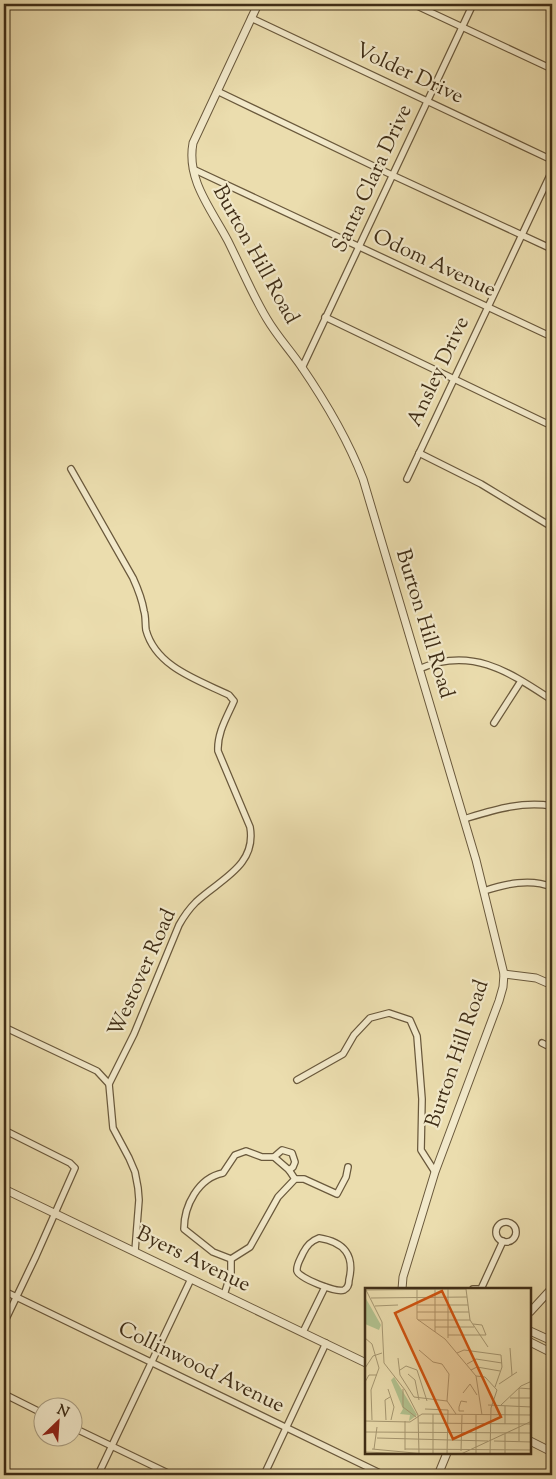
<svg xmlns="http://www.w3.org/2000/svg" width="556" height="1479" viewBox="0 0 556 1479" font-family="'Sorts Mill Goudy',serif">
<rect width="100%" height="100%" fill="#ebddae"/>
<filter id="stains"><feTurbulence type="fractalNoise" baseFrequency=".004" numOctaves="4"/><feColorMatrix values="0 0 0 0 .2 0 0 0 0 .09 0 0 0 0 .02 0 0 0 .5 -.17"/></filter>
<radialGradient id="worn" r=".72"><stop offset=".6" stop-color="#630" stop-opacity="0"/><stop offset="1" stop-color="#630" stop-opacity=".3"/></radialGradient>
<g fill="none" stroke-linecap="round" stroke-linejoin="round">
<defs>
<g id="minor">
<polyline points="413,4 552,69"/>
<polyline points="251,18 552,160"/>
<polyline points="217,91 392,175 552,249"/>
<polyline points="193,169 552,337"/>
<polyline points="325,317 552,426"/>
<polyline points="302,368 473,4"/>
<polyline points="419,453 481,484 552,527"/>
<path d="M 71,469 L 133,578 C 138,589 142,599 144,611 C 146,617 145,624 146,630 C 156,667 198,680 229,695 L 234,701 C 227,717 217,733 218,751 L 250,827 C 257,866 219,880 196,902 C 189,909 184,916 179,925 L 134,1034 L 109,1084 L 113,1128 L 129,1158 L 135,1172 L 138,1188 L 139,1200 L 135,1251"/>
<polyline points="407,479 552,171"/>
<path d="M 419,669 C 472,646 509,672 552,700"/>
<polyline points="494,723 521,681"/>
<path d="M 464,819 C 494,810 521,801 552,806"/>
<path d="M 484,891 C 505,884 530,878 552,887"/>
<polyline points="4,1027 97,1071 109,1084"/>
<polyline points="542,1043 552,1048"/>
<polyline points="297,1080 343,1054 354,1035 370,1018 389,1013 410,1020 417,1036 422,1099 421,1150 435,1172"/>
<polyline points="4,1130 70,1163 75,1168 36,1256 4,1323"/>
<polyline points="274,1157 282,1150 292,1153 295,1162 293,1167 289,1170"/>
<circle cx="506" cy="1232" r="10"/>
<path d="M 319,1238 C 344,1242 355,1255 349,1280 C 349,1284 348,1288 344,1290 C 336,1293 299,1278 297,1271 C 296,1265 301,1258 303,1253 C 307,1245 311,1241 319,1238 Z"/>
<path d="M 231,1259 L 213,1252 L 184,1229 C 184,1206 198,1178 223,1173 L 235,1155 L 246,1151 L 262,1157 L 274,1157 L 289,1170 L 295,1179"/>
<polyline points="473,1289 478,1289"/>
<polyline points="481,1289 503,1241"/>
<polyline points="4,1291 384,1475"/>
<polyline points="224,1295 231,1273 231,1259 250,1247 278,1197 295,1179 304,1179 337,1194 346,1177 348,1167"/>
<polyline points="303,1332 325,1287"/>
<polyline points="4,1394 42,1413"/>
<polyline points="72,1427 172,1475"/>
<polyline points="98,1475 191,1279"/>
<polyline points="264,1475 326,1343"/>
</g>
<g id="tertiary">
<path d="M 258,4 L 193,143 C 186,180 212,210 228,241 C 241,267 252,294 267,319 C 277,336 290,350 301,366 C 325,401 348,440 363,479 L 476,860 L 504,974 L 503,987 L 499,1001 L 435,1172 L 403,1277 L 402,1289"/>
<polyline points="504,974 536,978 552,985"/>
<polyline points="4,1189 366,1363"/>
<polyline points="530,1312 552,1288"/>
<polyline points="530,1331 552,1341"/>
<polyline points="530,1342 552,1353"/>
<polyline points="530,1441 552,1452"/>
<polyline points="438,1475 447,1453"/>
</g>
</defs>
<use href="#minor" stroke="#6a593c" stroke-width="8"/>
<use href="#tertiary" stroke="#6a593c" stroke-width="9"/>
<use href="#minor" stroke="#f2e9ca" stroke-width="5.5"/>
<use href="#tertiary" stroke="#f2e9ca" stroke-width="7"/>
</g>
<g text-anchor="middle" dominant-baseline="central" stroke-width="4.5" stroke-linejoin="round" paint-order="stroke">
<g font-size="21" fill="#3f2d16" stroke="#f2e9ca">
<text transform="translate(409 74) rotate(25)">Volder Drive</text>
<text transform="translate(373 179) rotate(-65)">Santa Clara Drive</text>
<text transform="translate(255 255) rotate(61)">Burton Hill Road</text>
<text transform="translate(434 264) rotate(25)">Odom Avenue</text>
<text transform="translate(439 372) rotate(-65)">Ansley Drive</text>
<text transform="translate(424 624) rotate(73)">Burton Hill Road</text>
<text transform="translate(143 973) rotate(-66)">Westover Road</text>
<text transform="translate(458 1054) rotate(-71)">Burton Hill Road</text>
<text transform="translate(193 1260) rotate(26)">Byers Avenue</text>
<text transform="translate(201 1368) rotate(26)">Collinwood Avenue</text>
</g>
</g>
<g transform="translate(365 1288)">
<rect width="166" height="166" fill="#ebddae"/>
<path d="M 0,9 L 16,37 L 14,42 L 0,36 ZM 29,89 L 52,127 L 44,133 L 45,127 L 35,126 L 38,121 L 26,92 Z" fill="#b2c28f"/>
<path fill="none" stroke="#a69771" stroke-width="1" d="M 0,0 L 17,34 L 19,75 L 40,102 L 53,127 L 54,165M 52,0 L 52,31 L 80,51 L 111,88 L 117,127M 83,1 L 83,50M 101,1 L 105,32 L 123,59M 1,2 L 101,1M 6,10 L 102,9M 52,17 L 103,17M 10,18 L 33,17M 52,24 L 104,24M 53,32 L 105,32M 70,39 L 109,39M 70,44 L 70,1M 83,47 L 121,47 L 117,37 L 108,36M 0,50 L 7,56 L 14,80 L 6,102 L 7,132M 145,60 L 147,87M 54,62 L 68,74 L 77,76 L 84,86 L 82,113 L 91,126M 92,65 L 99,62 L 136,67 L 137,79 L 130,99M 33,70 L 35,87 L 49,109 L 82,113M 102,76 L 111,71 L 137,75M 0,80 L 8,68 L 17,65M 35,82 L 41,78 L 52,82 L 62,113M 106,82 L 112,79 L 135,83M 43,86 L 50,92 L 54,112M 111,88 L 120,89 L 132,102 L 126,120 L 125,166M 0,94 L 4,87 L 12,87M 134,96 L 152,84M 23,101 L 29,119 L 26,132M 38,101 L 38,119 L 51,129M 98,105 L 105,96 L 112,107M 145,110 L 167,110M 123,117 L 167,119M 136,117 L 156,98 L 167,93M 140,118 L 140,136M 60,121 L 83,122 L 82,166M 99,123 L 94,123 L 94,119 L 96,113 L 102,114M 21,132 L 20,112 L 25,109M 0,133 L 45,134 L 57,126 L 167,127M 54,135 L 167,136M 0,144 L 167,145M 12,150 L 123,153M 129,153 L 167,154M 154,153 L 154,100 L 167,101M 7,161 L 60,166M 9,161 L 12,139M 40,161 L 167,162M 40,162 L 40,133M 96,163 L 97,127M 0,164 L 48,166M 68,166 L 68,126M 96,166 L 167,133M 111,166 L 111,127M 140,166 L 140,146"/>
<path fill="#cf520e" fill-opacity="0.15" stroke="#cf520e" stroke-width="2.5" d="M 77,3 L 136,129 L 88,151 L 30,25 Z"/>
<rect width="166" height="166" fill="none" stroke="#3f2d16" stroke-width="2.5"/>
</g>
<rect width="556" height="1479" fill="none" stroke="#ebddae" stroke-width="20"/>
<rect x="5" y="5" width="546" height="1469" fill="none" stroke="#3f2d16" stroke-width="2.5"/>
<rect x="10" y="10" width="536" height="1459" fill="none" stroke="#3f2d16"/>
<g transform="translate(58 1422) rotate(25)"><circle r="24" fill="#f2e9ca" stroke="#aa9e82"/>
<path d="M0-4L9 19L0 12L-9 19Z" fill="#8f2418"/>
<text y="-8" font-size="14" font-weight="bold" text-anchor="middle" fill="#3f2d16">N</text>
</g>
<rect width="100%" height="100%" filter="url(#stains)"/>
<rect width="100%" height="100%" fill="url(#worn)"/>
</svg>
